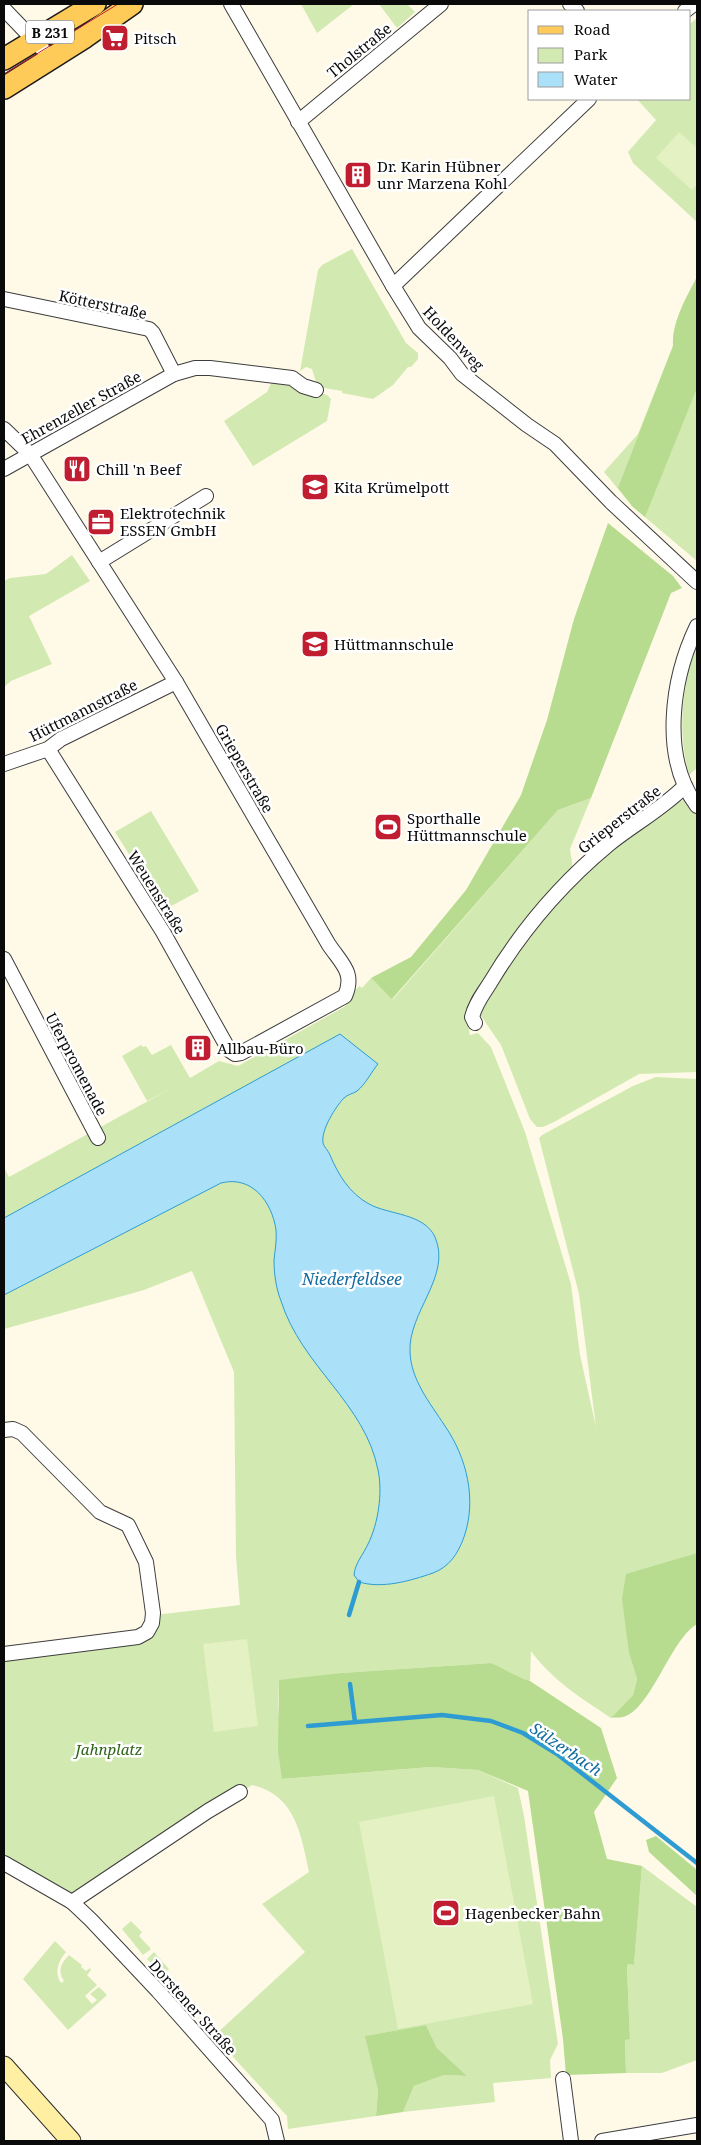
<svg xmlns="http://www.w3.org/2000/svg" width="701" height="2145" viewBox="0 0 701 2145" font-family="'Noto Serif',serif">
<rect width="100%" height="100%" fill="#fff9e8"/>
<g fill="#d2eab1">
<polygon points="301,4 354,4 317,33"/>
<polygon points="379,4 407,4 415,12 397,28"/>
<polygon points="697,18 697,222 633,163 628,152 656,120 637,99 690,99 690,24"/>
<polygon points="352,249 406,343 418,353 418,359 411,367 408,367 393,385 373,399 342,393 342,391 319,387 315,379 312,369 306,367 300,371 318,270 322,265"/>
<path d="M 697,277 L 697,561 L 633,507 L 604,472 L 638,434 L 673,346 C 672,322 686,298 697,277 Z"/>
<polygon points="274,377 327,395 331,399 327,421 253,466 224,421 267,392"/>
<polygon points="72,555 90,581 29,616 52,664 11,681 4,687 4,581 10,578 46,574"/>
<path d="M 697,642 L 697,768 L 689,775 C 677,730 682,686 697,642 Z"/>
<path d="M 591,798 L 570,849 L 573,869 L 466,1017 L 470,1035 L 478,1033 L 491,1047 L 525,1132 L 571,1284 L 580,1355 L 596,1427 L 579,1294 L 539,1138 L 542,1135 L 633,1086 L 656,1077 L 697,1079 L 697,1553 L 626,1575 L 629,1653 L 637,1679 L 633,1695 L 611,1718 C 580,1697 554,1682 531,1651 L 530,1681 L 516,1677 L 491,1663 L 341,1673 L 279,1681 L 278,1706 L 283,1779 L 431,1767 L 478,1770 L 518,1788 L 524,1816 L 558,2044 L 550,2060 L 551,2078 L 493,2083 L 495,2102 L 403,2112 L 414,2086 L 444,2075 L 467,2076 L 437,2048 L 426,2025 L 366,2036 L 378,2090 L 376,2116 L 288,2129 L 287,2116 L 214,2036 L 305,1952 L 262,1904 L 309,1872 C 301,1835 296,1795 252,1785 L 75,1898 L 4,1854 L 4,1656 L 138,1639 L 155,1615 L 240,1605 L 236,1557 L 234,1372 L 192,1271 L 144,1290 L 4,1329 L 4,1168 L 9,1177 L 170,1089 L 147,1101 L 122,1056 L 141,1045 L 143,1047 L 146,1046 L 152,1055 L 171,1045 L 190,1078 L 219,1061 L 238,1066 L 344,1007 L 353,997 L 351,995 L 359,986 L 362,988 L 371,978 L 393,999 L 558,810 Z"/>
<path d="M 684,800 L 690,802 L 697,812 L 697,1072 L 639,1074 L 554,1122 L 543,1127 L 537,1127 L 530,1119 L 501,1045 L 479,1013 C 510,958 545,912 590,869 C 616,843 648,823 678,802 Z"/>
<polygon points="151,811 199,891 164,910 115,832"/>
<polygon points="642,1866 697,1907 697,2060 662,2073 626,2073 625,2039 630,2039 627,1968 628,1964 634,1965"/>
<polygon points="131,1921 142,1932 139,1936 151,1949 143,1955 122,1929"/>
<path d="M 55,1941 L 66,1952 C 58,1961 54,1973 61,1983 L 64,1981 C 57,1971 61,1963 69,1955 L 82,1965 L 81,1967 L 86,1971 L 90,1968 L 91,1970 L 87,1975 L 97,1985 L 85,1996 L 92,2004 L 97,2000 L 90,1994 L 99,1987 L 107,1995 L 68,2030 L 23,1979 Z"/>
<polygon points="154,1952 169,1969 162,1975 147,1959"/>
</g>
<g fill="#b7dc8f">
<path d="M 697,277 L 697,388 L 645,517 L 633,507 L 618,488 L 673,346 C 672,322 686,298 697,277 Z"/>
<polygon points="608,523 673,576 682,588 671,593 591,798 558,810 392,999 371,978 411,957 466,890 521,795 547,720 574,619"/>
<path d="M 697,1553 L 697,1624 C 670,1640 651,1710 623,1717 C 620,1718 615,1717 611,1718 L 633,1695 L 637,1679 L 629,1653 L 622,1599 L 626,1574 Z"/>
<path d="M 491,1663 C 505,1669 516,1677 530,1681 L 601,1728 L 617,1778 L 594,1812 L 607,1859 L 642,1866 L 634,1965 L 628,1964 L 627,1968 L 630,2039 L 625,2040 L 626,2073 L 566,2075 L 563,2039 L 528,1791 L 478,1770 L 431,1767 L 282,1779 L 278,1751 L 279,1680 L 341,1673 Z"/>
<polygon points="656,1836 697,1870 697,1896 649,1852 646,1840"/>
<polygon points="426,2025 437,2048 467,2076 444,2075 414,2086 403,2112 376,2116 378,2090 365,2036"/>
</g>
<g fill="#e4f1c3">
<polygon points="679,132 697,148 697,184 692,190 656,158"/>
<polygon points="247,1639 258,1726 214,1732 203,1644"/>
<polygon points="494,1796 533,2004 398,2029 359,1822"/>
</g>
<path fill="#aae1f9" stroke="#2e9cd3" d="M 340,1034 L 378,1064 C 372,1071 365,1085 357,1091 C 353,1094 348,1094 344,1098 C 336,1106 321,1130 323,1142 C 323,1146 328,1150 330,1155 C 338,1174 349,1193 369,1204 C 389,1215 424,1213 435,1237 C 452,1276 408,1312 410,1352 C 411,1380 430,1403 445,1426 C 467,1458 477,1500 464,1537 C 458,1554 449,1567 433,1573 C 410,1581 382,1589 359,1582 L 354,1575 C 355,1563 363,1555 368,1544 C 378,1524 383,1493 378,1470 C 365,1403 302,1367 281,1301 C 276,1288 274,1274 274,1260 C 275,1250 277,1240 276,1230 C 272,1202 252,1175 221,1183 L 4,1295 L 4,1218 Z"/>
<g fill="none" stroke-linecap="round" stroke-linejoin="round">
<g stroke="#2e9cd3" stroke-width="4.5">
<polyline points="349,1615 359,1582"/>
<polyline points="350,1684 355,1722"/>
<polyline points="308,1726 442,1715 491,1721 523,1733 557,1754 697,1863"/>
</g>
<defs>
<g id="minor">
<polyline points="231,4 393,286 419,328 450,358 462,374 527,425 555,444 611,502 697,582"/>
<polyline points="570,4 577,11"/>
<polyline points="4,9 51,58"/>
<polyline points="685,11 694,4"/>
<polyline points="298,122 441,4"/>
<polyline points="393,286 589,99"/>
<polyline points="4,299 149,329 153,333 174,374"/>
<path d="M 4,429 L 30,454 L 176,682 L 329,945 C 342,964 355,973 345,996 L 241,1053 L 235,1054 L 229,1050 L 163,932 L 48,749"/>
<polyline points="4,469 174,374 195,368 210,368 292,378 303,386 316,390"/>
<polyline points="99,562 206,496"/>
<path d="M 697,626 C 672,678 660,757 697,806"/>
<polyline points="4,764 48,749 61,739 176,682"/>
<polyline points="4,959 98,1138"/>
<path d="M 475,1023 L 472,1017 C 475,1004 483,994 490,983 C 521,931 562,883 609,844 C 634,824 662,809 685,786"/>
<polyline points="4,1430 13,1429 22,1433 100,1512 128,1525 146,1562 153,1613 152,1623 147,1632 138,1637 4,1654"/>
<polyline points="4,1863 72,1902 91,1920 158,1991 272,2120 277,2141"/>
<polyline points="72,1902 208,1811 240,1792"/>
<polyline points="563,2079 571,2141"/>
<polyline points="602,2141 697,2125"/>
</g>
<polyline id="secondary" points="4,2066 71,2141"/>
<g id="primary">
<polyline points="4,59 95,4"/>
<polyline points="4,88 85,37 132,4"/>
</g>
</defs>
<use href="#minor" stroke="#3d3d3d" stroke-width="16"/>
<use href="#secondary" stroke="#2c2c2c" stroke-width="21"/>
<use href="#primary" stroke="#1b1b1b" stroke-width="24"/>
<use href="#minor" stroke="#fff" stroke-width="14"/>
<use href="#secondary" stroke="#ffefa3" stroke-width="19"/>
<use href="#primary" stroke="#ffcb58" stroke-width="21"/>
<polyline stroke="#c01d30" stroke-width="1" points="4,74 118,4"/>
</g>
<defs>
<symbol id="supermarket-square" viewBox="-11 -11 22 22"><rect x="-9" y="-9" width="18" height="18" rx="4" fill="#c01d30" stroke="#fff"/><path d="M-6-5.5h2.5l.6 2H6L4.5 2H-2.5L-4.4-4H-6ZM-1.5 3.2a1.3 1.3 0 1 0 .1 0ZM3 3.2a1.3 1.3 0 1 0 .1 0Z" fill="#fff"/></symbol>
<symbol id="building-square" viewBox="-11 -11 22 22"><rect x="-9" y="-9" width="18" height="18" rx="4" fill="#c01d30" stroke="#fff"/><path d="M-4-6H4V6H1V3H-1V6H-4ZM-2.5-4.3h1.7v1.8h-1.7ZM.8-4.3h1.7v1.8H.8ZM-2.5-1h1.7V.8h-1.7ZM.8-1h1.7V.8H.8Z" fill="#fff"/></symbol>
<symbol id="restaurant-square" viewBox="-11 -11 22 22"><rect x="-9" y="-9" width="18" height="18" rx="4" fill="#c01d30" stroke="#fff"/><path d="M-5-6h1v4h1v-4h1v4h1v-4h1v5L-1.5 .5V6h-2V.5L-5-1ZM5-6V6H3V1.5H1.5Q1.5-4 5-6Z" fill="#fff"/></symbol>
<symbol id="school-square" viewBox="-11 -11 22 22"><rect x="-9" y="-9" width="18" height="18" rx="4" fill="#c01d30" stroke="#fff"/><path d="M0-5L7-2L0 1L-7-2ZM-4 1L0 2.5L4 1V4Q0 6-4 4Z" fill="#fff"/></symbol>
<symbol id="office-square" viewBox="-11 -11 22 22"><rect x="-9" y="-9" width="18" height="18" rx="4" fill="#c01d30" stroke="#fff"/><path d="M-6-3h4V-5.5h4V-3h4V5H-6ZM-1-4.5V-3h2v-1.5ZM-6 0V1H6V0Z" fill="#fff"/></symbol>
<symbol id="stadium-square" viewBox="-11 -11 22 22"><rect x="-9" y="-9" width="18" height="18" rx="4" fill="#c01d30" stroke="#fff"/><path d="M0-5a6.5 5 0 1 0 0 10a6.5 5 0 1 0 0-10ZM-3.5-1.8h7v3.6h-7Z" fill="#fff"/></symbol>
</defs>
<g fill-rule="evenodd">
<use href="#supermarket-square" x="99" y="22" width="32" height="32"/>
<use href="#building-square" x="342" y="159" width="32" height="32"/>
<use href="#restaurant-square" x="61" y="453" width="32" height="32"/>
<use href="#school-square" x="299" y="471" width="32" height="32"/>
<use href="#office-square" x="85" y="506" width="32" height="32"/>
<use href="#school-square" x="299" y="628" width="32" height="32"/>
<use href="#stadium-square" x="372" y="811" width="32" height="32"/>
<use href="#building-square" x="182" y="1032" width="32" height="32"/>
<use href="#stadium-square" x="430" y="1897" width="32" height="32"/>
</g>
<g text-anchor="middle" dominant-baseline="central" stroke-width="5" stroke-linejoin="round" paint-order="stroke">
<rect fill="#fff" stroke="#545454" stroke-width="1" x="26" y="20.5" width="48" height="23" rx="4"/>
<g font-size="14" font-weight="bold" fill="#0a0a0a">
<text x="50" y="32">B 231</text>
</g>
<g font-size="15" fill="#0a0a0a" stroke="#fff" text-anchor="start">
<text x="134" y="38">Pitsch</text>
<text x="377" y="166">Dr. Karin Hübner<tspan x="377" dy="17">unr Marzena Kohl</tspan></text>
<text x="96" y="469">Chill 'n Beef</text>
<text x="334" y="487">Kita Krümelpott</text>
<text x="120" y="513">Elektrotechnik<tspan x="120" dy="17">ESSEN GmbH</tspan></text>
<text x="334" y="644">Hüttmannschule</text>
<text x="407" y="818">Sporthalle<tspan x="407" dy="17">Hüttmannschule</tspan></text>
<text x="217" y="1048">Allbau-Büro</text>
<text x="465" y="1913">Hagenbecker Bahn</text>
</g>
<g font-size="15" fill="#0a0a0a" stroke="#fff">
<text transform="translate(359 50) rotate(-39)">Tholstraße</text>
<text transform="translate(103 304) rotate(12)">Kötterstraße</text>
<text transform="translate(454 338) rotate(47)">Holdenweg</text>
<text transform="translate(81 407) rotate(-29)">Ehrenzeller Straße</text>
<text transform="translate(83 710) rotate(-27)">Hüttmannstraße</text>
<text transform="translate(245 768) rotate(60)">Grieperstraße</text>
<text transform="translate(619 819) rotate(-38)">Grieperstraße</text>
<text transform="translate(157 892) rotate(58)">Weuenstraße</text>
<text transform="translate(77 1064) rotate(62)">Uferpromenade</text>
<text transform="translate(193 2007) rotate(48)">Dorstener Straße</text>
</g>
<g font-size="15" font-style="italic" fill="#2e6419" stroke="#fff">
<text x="109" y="1749">Jahnplatz</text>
</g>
<g font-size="16" font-style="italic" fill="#106ba0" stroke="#fff">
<text x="352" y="1279">Niederfeldsee</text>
<text transform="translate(566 1749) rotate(34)">Sälzerbach</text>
</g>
</g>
<rect width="701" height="2145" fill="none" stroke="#0a0a0a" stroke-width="10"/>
<rect x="528" y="10" width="162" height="90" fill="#ffffff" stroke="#9d9d9d"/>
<rect x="538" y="26" width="25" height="8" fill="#ffcb58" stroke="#9d9d9d"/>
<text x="574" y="35" font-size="15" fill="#0a0a0a">Road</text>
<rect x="538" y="48" width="25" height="15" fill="#d2eab1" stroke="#9d9d9d"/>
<text x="574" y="60" font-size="15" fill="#0a0a0a">Park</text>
<rect x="538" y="72" width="25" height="15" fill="#aae1f9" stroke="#9d9d9d"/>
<text x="574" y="85" font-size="15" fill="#0a0a0a">Water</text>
</svg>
